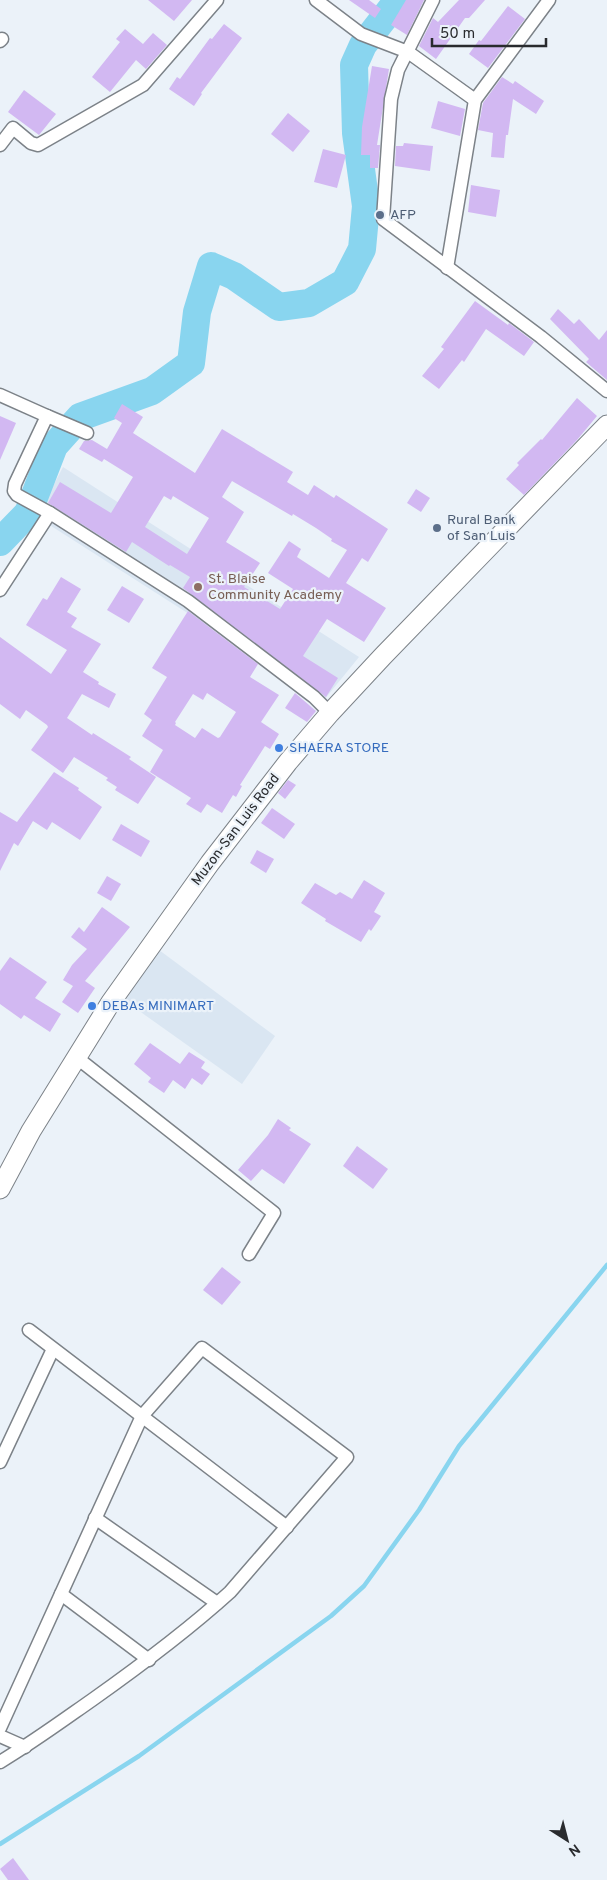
<svg xmlns="http://www.w3.org/2000/svg" width="607" height="1880" viewBox="0 0 607 1880" font-family="Overpass,sans-serif">
<rect width="100%" height="100%" fill="#ebf2f9"/>
<g fill="#dae6f2">
<polygon points="63,467 359,657 324,700 37,517"/>
<polygon points="155,947 275,1036 242,1084 121,998"/>
</g>
<g fill="none" stroke-linecap="round" stroke-linejoin="round">
<polyline stroke="#89d5ef" stroke-width="4.5" points="0,1844 139,1756 331,1616 364,1586 419,1510 459,1446 607,1265"/>
<polyline stroke="#89d5ef" stroke-width="28" points="0,542 28,513 54,446 80,417 152,391 191,363 197,312 211,266 234,276 279,307 309,303 345,282 362,249 366,206 356,133 354,65 363,45 398,0"/>
</g>
<g fill="#d2b8f2" fill-rule="evenodd">
<polygon points="148,0 192,0 174,21"/>
<polygon points="349,0 369,0 381,9 375,18"/>
<polygon points="406,0 424,0 407,35 391,25"/>
<polygon points="459,0 485,0 469,18 465,18 436,59 419,46 433,18 438,22"/>
<polygon points="508,6 525,19 488,68 469,54 479,40 481,41"/>
<polygon points="224,24 242,38 201,93 202,94 194,106 169,89 177,77 180,79 210,38 212,39"/>
<polygon points="125,29 143,44 153,33 167,45 146,69 136,60 110,92 92,77 120,42 116,39"/>
<polygon points="372,66 389,69 377,145 380,145 378,168 370,168 370,155 361,155 362,127"/>
<polygon points="502,77 513,84 515,81 544,101 536,114 513,99 508,135 506,135 504,158 491,157 493,133 478,130 483,103"/>
<polygon points="24,90 56,114 39,135 8,112"/>
<polygon points="438,101 465,109 460,136 431,128"/>
<polygon points="288,113 310,131 293,152 271,134"/>
<polygon points="404,143 433,146 430,171 395,166 396,146 403,146"/>
<polygon points="323,149 346,155 337,188 314,182"/>
<polygon points="471,185 500,190 496,217 468,212"/>
<polygon points="475,301 508,325 509,323 534,342 524,356 486,329 464,362 462,360 439,389 422,376 444,349 441,347"/>
<polygon points="558,309 574,324 579,319 599,340 607,330 607,380 586,362 589,359 550,319"/>
<polygon points="577,398 597,416 577,440 524,495 506,479 519,465 517,463 541,439 542,440"/>
<path d="M 122,404 L 143,417 L 133,433 L 195,473 L 222,429 L 293,472 L 287,482 L 308,495 L 314,485 L 334,498 L 336,495 L 388,529 L 368,562 L 362,558 L 346,583 L 386,608 L 364,642 L 327,619 L 303,656 L 338,678 L 326,697 L 183,588 L 190,577 L 170,565 L 169,566 L 132,542 L 126,552 L 48,503 L 60,482 L 111,513 L 133,477 L 104,459 L 102,462 L 79,449 L 84,441 L 92,440 L 107,449 L 122,423 L 114,418 ZM 232,481 L 292,516 L 293,514 L 316,528 L 332,539 L 331,541 L 347,550 L 329,578 L 297,557 L 301,549 L 289,541 L 268,573 L 293,589 L 280,609 L 244,587 L 260,563 L 226,542 L 244,512 L 222,497 ZM 164,496 L 171,500 L 173,496 L 209,518 L 187,554 L 145,527 Z"/>
<polygon points="0,416 16,423 0,460"/>
<polygon points="416,489 430,498 421,512 407,503"/>
<polygon points="61,577 81,589 67,612 77,618 71,627 101,644 83,672 99,682 98,684 116,694 109,708 82,694 67,718 92,735 93,733 131,757 129,759 156,777 138,804 115,790 117,787 106,780 108,778 74,757 63,773 31,750 48,727 47,725 26,710 20,719 0,704 0,637 51,674 67,650 26,625 43,598 47,600"/>
<polygon points="122,586 144,599 129,623 107,610"/>
<path d="M 188,611 L 258,664 L 250,677 L 279,695 L 261,722 L 279,734 L 270,749 L 265,746 L 240,785 L 242,786 L 236,797 L 233,795 L 222,813 L 207,804 L 201,813 L 186,804 L 191,798 L 150,772 L 163,750 L 142,736 L 152,720 L 144,714 L 167,677 L 152,668 ZM 207,693 L 236,712 L 220,737 L 218,738 L 202,728 L 195,738 L 175,725 L 176,723 L 175,722 L 193,694 L 203,700 Z"/>
<polygon points="295,693 316,711 307,722 285,708"/>
<polygon points="54,772 79,788 78,790 102,807 80,840 52,822 47,830 33,821 18,846 14,843 0,871 0,812 17,822"/>
<polygon points="288,780 296,785 285,799 278,793"/>
<polygon points="272,808 295,824 284,839 261,823"/>
<polygon points="121,824 150,841 141,857 112,840"/>
<polygon points="257,850 274,859 266,873 250,863"/>
<polygon points="107,876 121,884 111,901 97,893"/>
<polygon points="364,880 385,893 374,912 381,916 371,931 369,929 361,942 325,921 326,919 301,903 315,883 336,895 340,892 352,899"/>
<polygon points="102,907 130,927 85,981 95,988 78,1013 62,1002 73,986 63,980 72,965 87,949 71,937 79,927 84,932"/>
<polygon points="10,957 47,982 35,998 61,1014 50,1032 24,1015 21,1019 0,1004 0,971"/>
<polygon points="150,1043 180,1064 189,1052 205,1062 201,1068 210,1074 202,1085 192,1078 185,1089 173,1080 164,1093 148,1082 151,1078 134,1064"/>
<polygon points="278,1119 291,1128 289,1130 311,1144 284,1184 262,1169 251,1181 238,1170 268,1135"/>
<polygon points="357,1146 388,1169 373,1189 343,1166"/>
<polygon points="222,1267 241,1282 222,1305 203,1290"/>
<polygon points="13,1858 29,1880 8,1880 0,1869"/>
</g>
<g fill="none" stroke-linecap="round" stroke-linejoin="round">
<defs>
<g id="minor">
<polyline points="316,0 361,34 408,52 475,100"/>
<polyline points="433,0 398,70 391,99 383,219 541,337 607,391"/>
<polyline points="0,41 2,39"/>
<polyline points="0,145 13,128 31,143 38,145 143,85 217,0"/>
<polyline points="447,268 475,100 549,0"/>
<polyline points="0,395 47,416 15,484 14,491 17,495 50,513 188,601 314,697 330,713"/>
<polyline points="47,416 87,433"/>
<polyline points="0,590 50,513"/>
<polyline points="76,1057 274,1213 249,1254"/>
<polyline points="29,1330 287,1527"/>
<polyline points="0,1462 53,1349"/>
<polyline points="95,1518 217,1603"/>
<polyline points="61,1594 149,1660"/>
<path d="M 0,1728 L 142,1416 L 202,1348 L 347,1457 L 230,1592 C 187,1631 140,1666 92,1700 C 62,1721 32,1743 0,1762"/>
<polyline points="0,1736 25,1747"/>
</g>
<polyline id="secondary" points="0,1189 31,1131 111,1002 210,863 288,762 330,713 383,656 607,425"/>
</defs>
<use href="#minor" stroke="#7c8288" stroke-width="15"/>
<use href="#secondary" stroke="#7c8288" stroke-width="21"/>
<use href="#minor" stroke="#fff" stroke-width="12"/>
<use href="#secondary" stroke="#fff" stroke-width="19"/>
</g>
<g fill="#5c6f8a" stroke="#ebf2f9" stroke-width="2">
<circle cx="380" cy="215" r="5"/>
<circle cx="437" cy="528" r="5"/>
</g>
<circle fill="#8d6e63" stroke="#ebf2f9" stroke-width="2" cx="198" cy="587" r="5"/>
<g fill="#3f7fe0" stroke="#ebf2f9" stroke-width="2">
<circle cx="279" cy="748" r="5"/>
<circle cx="92" cy="1006" r="5"/>
</g>
<g text-anchor="middle" dominant-baseline="central" stroke-width="4.5" stroke-linejoin="round" paint-order="stroke">
<g font-size="14" fill="#4e5e75" stroke="#ebf2f9" text-anchor="start">
<text x="390" y="215">AFP</text>
<text x="447" y="520">Rural Bank<tspan x="447" dy="16">of San Luis</tspan></text>
</g>
<g font-size="14" fill="#785e54" stroke="#ebf2f9" text-anchor="start">
<text x="208" y="579">St. Blaise<tspan x="208" dy="16">Community Academy</tspan></text>
</g>
<g font-size="14" fill="#366cbe" stroke="#ebf2f9" text-anchor="start">
<text x="289" y="748">SHAERA STORE</text>
<text x="102" y="1006">DEBAs MINIMART</text>
</g>
<g font-size="14" fill="#292b2e" stroke="#ebf2f9">
<text transform="translate(236 830) rotate(-53)">Muzon-San Luis Road</text>
</g>
</g>
<g transform="translate(567 1840) rotate(144)" stroke="#ebf2f9" stroke-width="4" paint-order="stroke">
<path d="M0-4L9 19L0 12L-9 19Z" fill="#292b2e"/>
<text y="-8" font-size="14" font-weight="bold" text-anchor="middle" fill="#292b2e">N</text>
</g>
<path d="M432 38v8h114v-8" fill="none" stroke="#292b2e" stroke-width="2.5"/>
<text x="440" y="38" font-size="15" fill="#292b2e" stroke="#ebf2f9" stroke-width="4" paint-order="stroke">50 m</text>
</svg>
